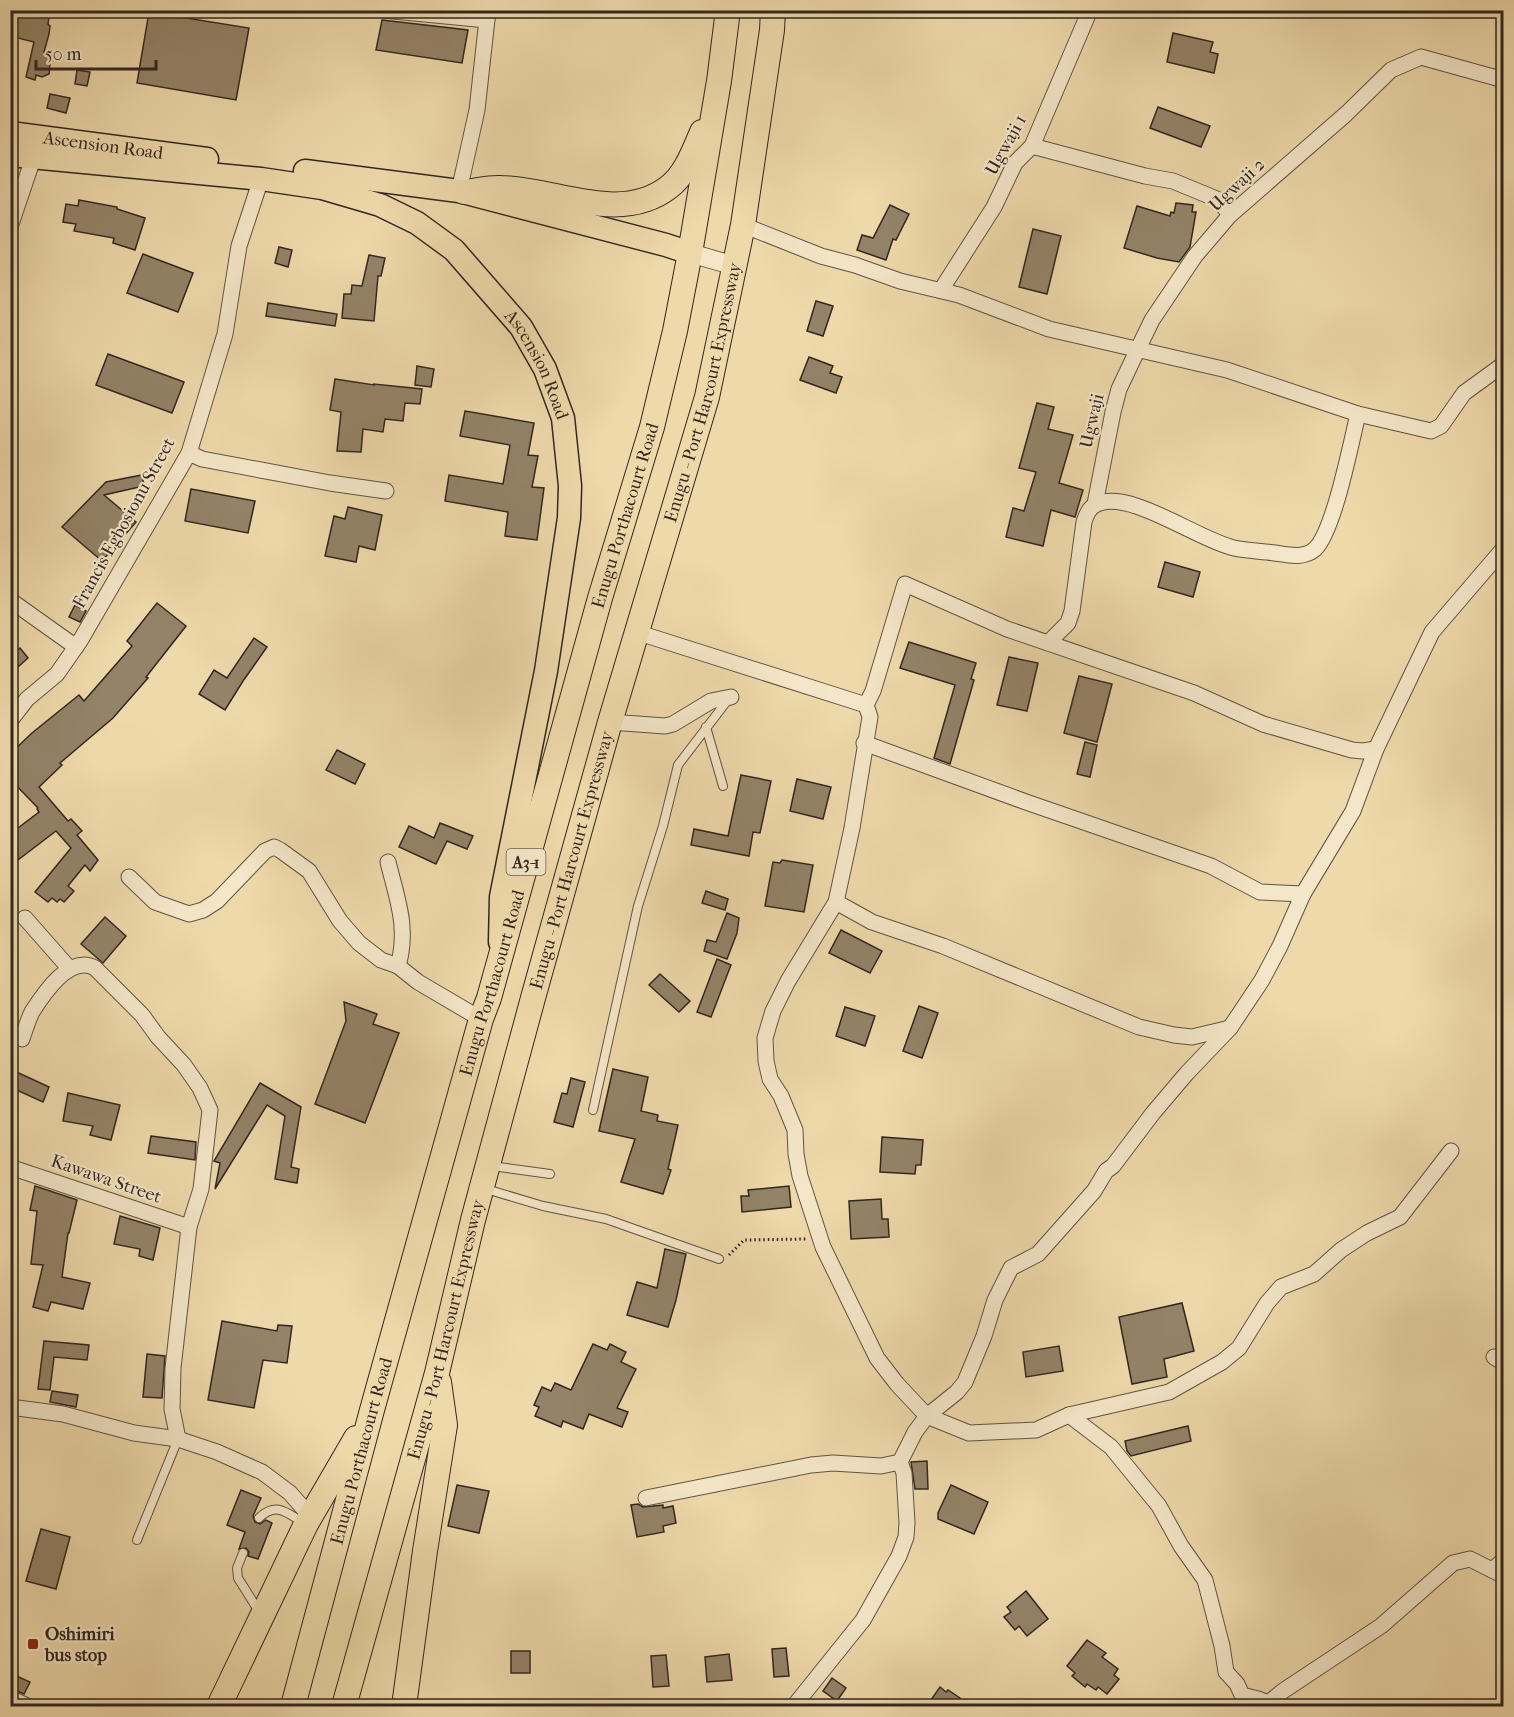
<svg xmlns="http://www.w3.org/2000/svg" width="1514" height="1717" viewBox="0 0 1514 1717" font-family="'IM FELL French Canon',serif">
<rect width="100%" height="100%" fill="#eed9ab"/>
<filter id="stains"><feTurbulence type="fractalNoise" baseFrequency=".00333" numOctaves="4"/><feColorMatrix values="0 0 0 0 .2 0 0 0 0 .09 0 0 0 0 .02 0 0 0 .5 -.17"/></filter>
<radialGradient id="worn" r=".72"><stop offset=".6" stop-color="#630" stop-opacity="0"/><stop offset="1" stop-color="#630" stop-opacity=".3"/></radialGradient>
<g fill="#948368" stroke="#322620" stroke-width="1.5">
<polygon points="10,10 50,10 48,24 50,26 49,34 44,52 51,53 49,74 42,77 36,75 35,80 26,77 34,42 10,36"/>
<polygon points="149,12 249,28 236,100 137,83"/>
<polygon points="382,20 468,30 462,63 376,50"/>
<polygon points="1173,33 1213,42 1210,52 1218,54 1214,73 1167,62"/>
<polygon points="77,70 90,72 87,86 75,84"/>
<polygon points="50,94 70,98 66,113 47,108"/>
<polygon points="1158,107 1210,126 1201,147 1150,128"/>
<polygon points="79,200 117,207 117,209 145,218 135,250 113,243 114,238 74,231 76,224 63,222 66,204 78,206"/>
<polygon points="1176,203 1193,205 1192,212 1196,212 1190,247 1179,262 1157,258 1124,248 1137,206 1170,216 1171,212 1174,213"/>
<polygon points="890,205 909,214 896,240 893,239 886,260 857,250 862,235 873,238"/>
<polygon points="1033,229 1061,236 1047,294 1019,287"/>
<polygon points="279,247 292,250 288,267 275,263"/>
<polygon points="143,254 193,273 178,312 127,293"/>
<polygon points="369,255 385,258 381,276 378,276 374,321 342,318 344,294 351,294 352,285 362,286"/>
<polygon points="816,301 833,306 823,336 807,331"/>
<polygon points="268,303 337,314 335,326 266,316"/>
<polygon points="108,354 184,382 172,413 96,385"/>
<polygon points="809,357 833,366 830,373 842,377 836,393 800,380"/>
<polygon points="417,366 434,369 431,387 415,385"/>
<polygon points="335,379 374,385 374,384 422,389 420,404 405,403 403,421 385,419 383,432 363,429 361,452 337,451 341,412 330,410"/>
<polygon points="1037,403 1054,407 1048,429 1073,435 1059,483 1083,490 1075,517 1051,510 1043,546 1006,537 1013,508 1024,511 1036,472 1019,468"/>
<polygon points="465,411 534,423 528,455 538,456 532,487 544,488 537,540 505,536 508,512 445,501 449,475 503,484 510,445 460,436"/>
<polygon points="142,475 144,486 104,495 136,522 102,561 62,527 106,482"/>
<polygon points="191,489 255,501 248,533 185,521"/>
<polygon points="348,507 382,515 375,550 359,546 356,562 325,556 334,516 345,519"/>
<polygon points="1165,562 1200,572 1193,597 1158,587"/>
<polygon points="157,603 186,626 146,677 148,678 113,718 60,763 62,765 39,787 68,821 71,819 82,831 77,835 98,860 90,871 85,865 68,886 74,891 64,902 60,899 57,902 52,898 48,902 35,892 71,848 56,831 10,866 10,834 39,812 37,809 38,808 10,779 10,754 32,733 79,695 84,701 132,646 127,641"/>
<polygon points="75,605 86,611 80,622 69,617"/>
<polygon points="254,638 267,647 243,681 225,710 199,694 214,670 227,678"/>
<polygon points="909,642 976,663 971,679 974,680 950,764 934,758 955,685 900,668"/>
<polygon points="20,648 28,658 10,674 10,657"/>
<polygon points="1009,657 1038,663 1027,711 997,705"/>
<polygon points="1079,676 1112,684 1097,742 1064,733"/>
<polygon points="1085,742 1097,745 1090,777 1077,774"/>
<polygon points="337,750 365,764 355,784 326,770"/>
<polygon points="741,775 771,781 760,833 753,832 749,856 691,845 694,829 728,836"/>
<polygon points="797,779 831,787 823,819 790,811"/>
<polygon points="440,823 473,836 467,849 447,841 436,864 399,847 409,826 434,838"/>
<polygon points="782,860 813,865 804,912 765,906 773,862 780,863"/>
<polygon points="706,891 728,899 725,910 702,903"/>
<polygon points="727,913 739,918 737,933 727,959 704,951 707,940 716,942"/>
<polygon points="105,917 126,936 103,963 81,944"/>
<polygon points="841,930 882,951 870,973 829,953"/>
<polygon points="717,959 731,965 711,1017 697,1012"/>
<polygon points="660,974 690,1001 679,1012 649,985"/>
<polygon points="344,1002 377,1014 373,1024 399,1033 365,1123 315,1104 346,1021"/>
<polygon points="919,1006 938,1013 922,1058 903,1051"/>
<polygon points="845,1007 875,1016 865,1046 836,1036"/>
<polygon points="10,1069 49,1087 43,1102 10,1087"/>
<polygon points="613,1069 648,1077 641,1111 658,1115 657,1121 678,1125 668,1169 671,1170 663,1194 621,1182 635,1139 599,1131"/>
<polygon points="571,1078 585,1082 573,1127 554,1122 562,1093 567,1094"/>
<polygon points="260,1083 301,1107 291,1167 299,1169 297,1183 275,1179 285,1116 267,1105 215,1189 220,1163 214,1161"/>
<polygon points="68,1093 120,1105 111,1140 90,1135 93,1126 63,1121"/>
<polygon points="151,1136 196,1142 195,1160 148,1153"/>
<polygon points="882,1137 923,1140 921,1165 916,1165 915,1174 880,1172"/>
<polygon points="35,1186 77,1200 69,1233 68,1233 62,1277 90,1283 83,1309 51,1302 48,1311 33,1307 43,1265 31,1264 37,1211 30,1210"/>
<polygon points="789,1186 791,1207 742,1212 741,1196 749,1196 748,1190"/>
<polygon points="881,1199 882,1219 888,1219 889,1237 851,1239 849,1201"/>
<polygon points="120,1216 160,1228 153,1260 139,1256 140,1249 114,1244"/>
<polygon points="665,1249 686,1254 676,1300 668,1327 627,1315 637,1282 657,1288"/>
<polygon points="1182,1303 1194,1351 1164,1359 1167,1377 1132,1384 1119,1317"/>
<polygon points="222,1321 277,1331 278,1325 292,1326 287,1363 263,1360 254,1408 208,1400"/>
<polygon points="44,1341 89,1345 87,1360 54,1357 50,1390 38,1389"/>
<polygon points="593,1344 607,1350 610,1344 626,1352 621,1362 636,1369 617,1408 628,1412 622,1427 589,1414 583,1429 563,1421 561,1427 535,1416 539,1407 534,1405 542,1387 551,1391 555,1383 571,1390"/>
<polygon points="1059,1346 1063,1371 1026,1377 1023,1352"/>
<polygon points="147,1354 165,1356 162,1398 143,1397"/>
<polygon points="52,1391 78,1395 76,1407 50,1402"/>
<polygon points="1188,1426 1191,1441 1131,1456 1127,1451 1125,1441"/>
<polygon points="927,1461 928,1489 915,1489 911,1462"/>
<polygon points="457,1485 489,1491 479,1533 448,1526"/>
<polygon points="951,1485 988,1502 974,1534 938,1519 938,1513"/>
<polygon points="241,1490 261,1498 253,1516 255,1522 260,1524 266,1520 272,1523 258,1559 248,1556 249,1552 246,1548 239,1549 245,1532 227,1525"/>
<polygon points="638,1504 643,1507 663,1505 663,1508 673,1506 676,1523 663,1526 664,1532 637,1537 631,1505"/>
<polygon points="41,1529 70,1537 56,1589 26,1581"/>
<polygon points="1026,1591 1048,1619 1027,1636 1019,1626 1015,1630 1004,1617 1011,1612 1007,1607"/>
<polygon points="1087,1640 1106,1653 1102,1657 1118,1669 1114,1675 1119,1679 1107,1694 1098,1687 1096,1690 1087,1684 1085,1687 1072,1676 1075,1673 1067,1666"/>
<polygon points="786,1648 789,1676 774,1677 772,1649"/>
<rect x="511" y="1651" width="19" height="22"/>
<polygon points="729,1654 732,1680 707,1682 705,1657"/>
<polygon points="666,1655 669,1686 653,1687 651,1656"/>
<polygon points="10,1673 30,1682 24,1694 10,1688"/>
<polygon points="832,1678 846,1688 837,1701 823,1691"/>
<polygon points="940,1687 946,1692 948,1690 960,1698 959,1702 964,1707 926,1707"/>
</g>
<g fill="none" stroke-linecap="round" stroke-linejoin="round">
<defs>
<g id="service">
<polyline points="706,727 723,786"/>
<polyline points="593,1110 638,906 663,826 678,765 727,701"/>
<polyline points="492,1166 550,1174"/>
<polyline points="486,1189 543,1206 606,1219 719,1259"/>
<path d="M 259,1518 C 276,1502 286,1512 302,1522"/>
<polyline points="137,1540 178,1439"/>
<polyline points="243,1553 237,1568 238,1578 260,1613"/>
</g>
<g id="minor">
<polyline points="383,10 487,20"/>
<polyline points="1032,146 1145,176 1173,181 1219,200 1230,215"/>
<polyline points="459,191 477,110 488,10"/>
<polyline points="743,225 821,256 855,265 900,281 959,295 1049,329 1227,370 1358,414 1431,431 1441,426 1464,393 1504,364"/>
<polyline points="10,227 36,150"/>
<polyline points="941,290 994,207 1015,163 1032,146 1090,10"/>
<polyline points="189,453 202,459 330,483 386,491"/>
<polyline points="1095,504 1113,412 1119,389 1137,351 1152,320 1195,256 1230,215 1346,114 1391,70 1421,57 1504,80"/>
<polyline points="10,600 76,647"/>
<polyline points="636,632 866,705"/>
<path d="M 1048,643 L 1068,623 L 1072,611 L 1084,522 C 1086,515 1089,507 1097,504 C 1130,489 1198,540 1234,548 C 1247,551 1262,551 1275,553 C 1288,555 1304,559 1315,549 C 1334,531 1351,443 1358,414"/>
<polyline points="10,721 27,699 57,674 80,641 189,453 225,334 239,246 261,179"/>
<polyline points="610,722 665,726 673,724 711,701 731,697"/>
<polyline points="864,743 1026,802 1211,866 1260,892 1303,894"/>
<polyline points="1376,749 1363,751 1352,750 1263,724 1194,693 1007,629 905,584 873,691 866,705 870,717 852,828 836,902 788,981 773,1011 765,1038 766,1061 770,1079 781,1096 795,1130 796,1154 800,1176 823,1247 877,1358 897,1384 927,1416 969,1433 1036,1430 1069,1415 1169,1392 1222,1362 1239,1348 1267,1303 1281,1287 1314,1274 1341,1250 1367,1233 1400,1217 1451,1151"/>
<path d="M 388,862 C 397,899 409,928 398,966"/>
<polyline points="129,877 155,902 189,914 203,910 217,901 265,851 274,847 280,850 309,871 340,921 359,943 381,960 398,966 418,982 481,1019"/>
<polyline points="836,902 872,922 943,946 1139,1027 1174,1035 1192,1037 1230,1028"/>
<polyline points="25,918 69,968"/>
<path d="M 22,1039 C 25,1030 28,1020 32,1012 C 44,993 70,954 95,968 L 142,1015 L 158,1037 L 184,1065 L 200,1088 L 210,1110 L 201,1189 L 189,1227 L 173,1368 L 172,1409 L 178,1439"/>
<polyline points="10,1167 189,1227"/>
<polyline points="1494,1357 1504,1363"/>
<polyline points="10,1407 63,1414 134,1433 178,1439 217,1452 262,1472 290,1493 310,1516"/>
<polyline points="1069,1415 1111,1447 1159,1506 1181,1546 1205,1580 1222,1646 1226,1672 1237,1684 1242,1695 1258,1699 1276,1706"/>
<polyline points="646,1498 811,1465 833,1463 881,1466 900,1462 915,1432 927,1416 957,1392 965,1382 984,1336 995,1300 1011,1268 1038,1254 1094,1191 1106,1171 1113,1166 1153,1113 1187,1073 1230,1028 1262,980 1280,946 1303,894 1353,811 1376,749 1432,632 1504,548"/>
<polyline points="1504,1560 1492,1570 1504,1576"/>
<polyline points="10,1698 27,1706"/>
<polyline points="794,1706 863,1620 899,1556 906,1537 907,1523 904,1473 900,1462"/>
<polyline points="1265,1706 1283,1691 1381,1626 1453,1563 1470,1559 1492,1570"/>
</g>
<polyline id="tertiary" points="690,253 735,266"/>
<g id="primary">
<path id="s1" d="M 10,133 L 207,159"/>
<path id="s2" d="M 10,155 L 261,179 L 322,188 L 380,205 L 417,223 L 454,250 L 521,327 L 545,369 L 563,418 L 570,486 L 569,518 L 546,671 L 501,897 L 500,942"/>
<polyline points="305,171 459,191 666,245 690,253"/>
</g>
<g id="trunk">
<path d="M 464,192 C 476,191 489,187 501,188 C 556,189 620,225 669,187 C 686,174 694,150 702,132"/>
<polyline points="219,1706 306,1524 356,1438"/>
<path id="s3" d="M 293,1706 L 372,1410 L 481,1019 L 489,998 L 600,598 L 652,427 L 675,331 L 690,253 L 719,81 L 728,10"/>
<path id="s4" d="M 344,1706 L 437,1373 L 473,1220 L 533,998 L 610,722 L 707,397 L 743,225 L 772,30 L 773,10"/>
<polyline points="404,1706 425,1551 445,1425 439,1382"/>
</g>
</defs>
<use href="#service" stroke="#615343" stroke-width="10"/>
<use href="#minor" stroke="#615343" stroke-width="17"/>
<use href="#tertiary" stroke="#615343" stroke-width="20"/>
<use href="#primary" stroke="#322620" stroke-width="25"/>
<use href="#trunk" stroke="#322620" stroke-width="26"/>
<polyline stroke="#322620" stroke-width="3" stroke-dasharray="1.5 3" stroke-linecap="butt" points="729,1255 744,1240 806,1239"/>
<use href="#service" stroke="#f4e6c8" stroke-width="8"/>
<use href="#minor" stroke="#f4e6c8" stroke-width="15"/>
<use href="#tertiary" stroke="#f4e6c8" stroke-width="18"/>
<use href="#primary" stroke="#eed9ab" stroke-width="22"/>
<use href="#trunk" stroke="#eed9ab" stroke-width="24"/>
</g>
<rect fill="#8f2418" stroke="#f4e6c8" stroke-width="2" x="27" y="1638" width="12" height="12" rx="3"/>
<g text-anchor="middle" dominant-baseline="central" stroke-width="4.5" stroke-linejoin="round" paint-order="stroke">
<rect fill="#f4e6c8" stroke="#6c6052" stroke-width="1.5" x="506.5" y="849" width="39" height="26" rx="4.5"/>
<g font-size="16" font-weight="bold" fill="#322620">
<text x="526" y="862">A3-1</text>
</g>
<g font-size="18" fill="#322620" stroke="#f4e6c8">
<text transform="translate(1006 145) rotate(-61)">Ugwaji 1</text>
<text stroke="none"><textPath href="#s1" startOffset="94">Ascension Road</textPath></text>
<text transform="translate(1237 185) rotate(-43)">Ugwaji 2</text>
<text stroke="none"><textPath href="#s2" startOffset="604">Ascension Road</textPath></text>
<text stroke="none"><textPath href="#s4" startOffset="1362">Enugu - Port Harcourt Expressway</textPath></text>
<text transform="translate(1092 421) rotate(-77)">Ugwaji</text>
<text stroke="none"><textPath href="#s3" startOffset="1236">Enugu Porthacourt Road</textPath></text>
<text transform="translate(124 523) rotate(-61)">Francis Egbosionu Street</text>
<text stroke="none"><textPath href="#s4" startOffset="876">Enugu - Port Harcourt Expressway</textPath></text>
<text stroke="none"><textPath href="#s3" startOffset="750">Enugu Porthacourt Road</textPath></text>
<text transform="translate(106 1179) rotate(19)">Kawawa Street</text>
<text stroke="none"><textPath href="#s4" startOffset="390">Enugu - Port Harcourt Expressway</textPath></text>
<text stroke="none"><textPath href="#s3" startOffset="264">Enugu Porthacourt Road</textPath></text>
</g>
<g font-size="18" font-weight="bold" fill="#322620" stroke="#f4e6c8" text-anchor="start">
<text x="45" y="1634">Oshimiri<tspan x="45" dy="21">bus stop</tspan></text>
</g>
</g>
<rect width="1514" height="1717" fill="none" stroke="#eed9ab" stroke-width="36"/>
<rect x="12" y="12" width="1490" height="1693" fill="none" stroke="#322620" stroke-width="3"/>
<rect x="18" y="18" width="1478" height="1681" fill="none" stroke="#322620" stroke-width="1.5"/>
<path d="M36 60v9h120v-9" fill="none" stroke="#322620" stroke-width="3"/>
<text x="45" y="60" font-size="18" fill="#322620" stroke="#f4e6c8" stroke-width="4.5" paint-order="stroke">50 m</text>
<rect width="100%" height="100%" filter="url(#stains)"/>
<rect width="100%" height="100%" fill="url(#worn)"/>
</svg>
